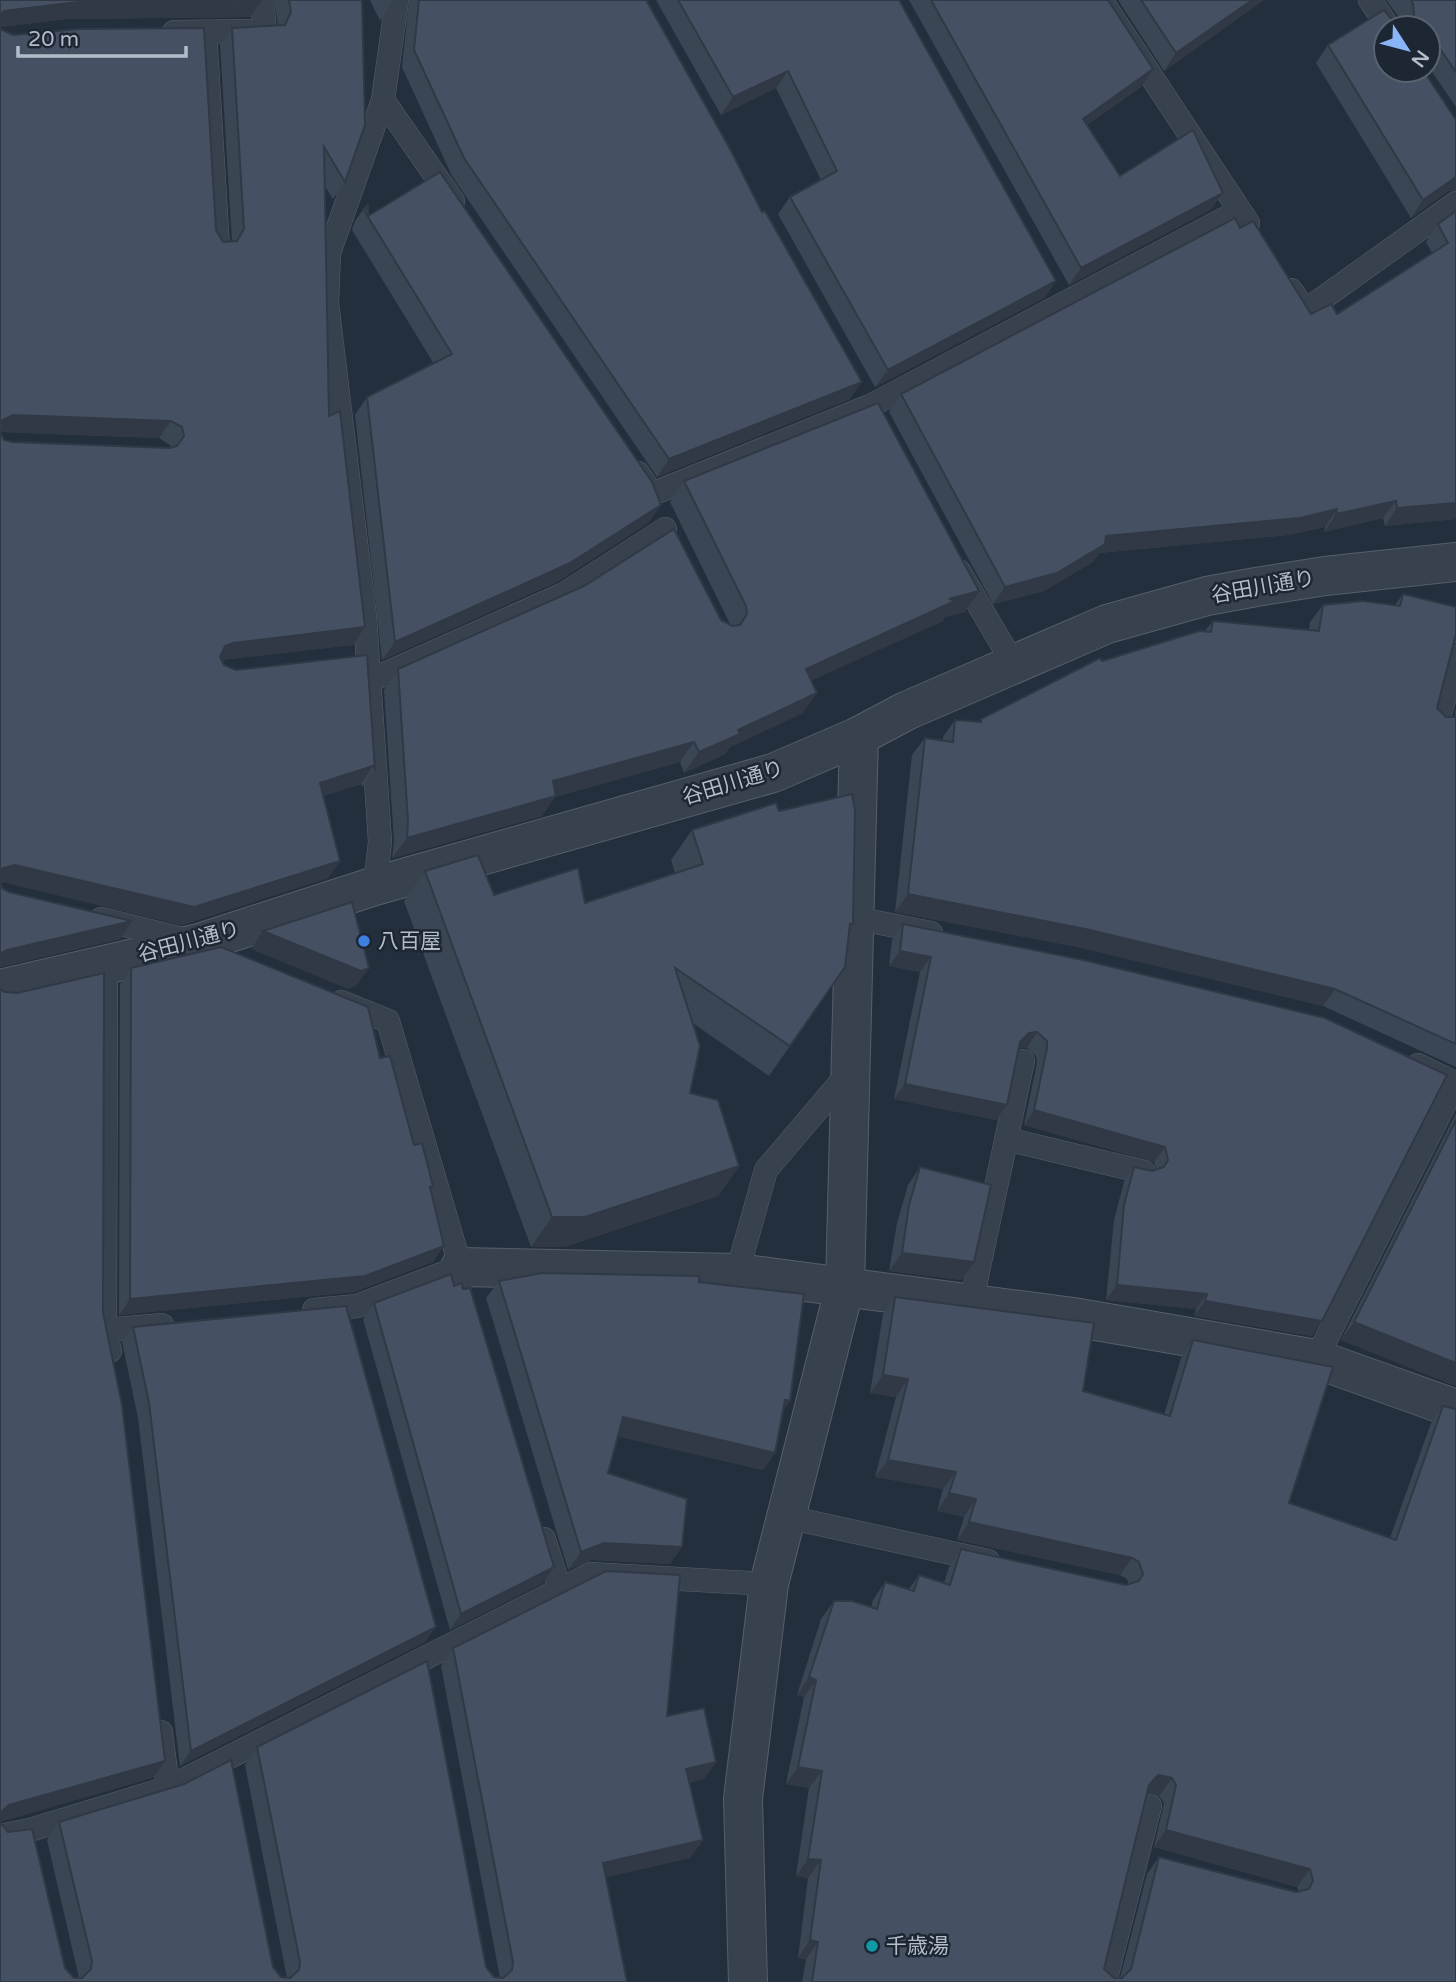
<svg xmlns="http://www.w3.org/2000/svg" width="1456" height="1982" viewBox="0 0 1456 1982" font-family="'Varela Round','Noto Sans JP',sans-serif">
<rect width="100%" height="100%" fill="#242f3e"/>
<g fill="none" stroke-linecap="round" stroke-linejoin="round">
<defs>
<g id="lane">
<polyline points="1101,0 1248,223"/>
<polyline points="1370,0 1389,28"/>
<polyline points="174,32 265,31 262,0"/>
<polyline points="205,32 218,247"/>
<polyline points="383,100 453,201"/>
<polyline points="1291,290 1305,311 1456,203"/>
<polyline points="638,473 652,494 870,406 1239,211"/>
<polyline points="959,571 1014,665"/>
<polyline points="369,681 564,594 665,529"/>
<polyline points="1438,721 1456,657"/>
<polyline points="375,886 380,842 365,617 327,303 329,253 383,100 397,0"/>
<polyline points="855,918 931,933"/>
<polyline points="101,919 186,940"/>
<polyline points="106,963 105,1330 110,1351"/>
<polyline points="341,1002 388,1021 464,1279"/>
<polyline points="1418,1065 1455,1083"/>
<polyline points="1006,1139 1144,1172"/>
<polyline points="737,1273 766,1170 851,1070"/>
<polyline points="971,1304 1023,1061"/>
<polyline points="314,1310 357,1306 460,1267"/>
<polyline points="105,1330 162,1325"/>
<polyline points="1316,1359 1456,1082"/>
<polyline points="787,1517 988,1561"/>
<polyline points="544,1539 560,1590"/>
<polyline points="161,1732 168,1788"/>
<polyline points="0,1836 30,1830 168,1788 591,1574 769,1584"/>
<polyline points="1105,1982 1150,1806"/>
</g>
<g id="street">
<polyline points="0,989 199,943 375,886 773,773 859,736 906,711 1107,624 1207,596 1256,587 1325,576 1456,562"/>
<polyline points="460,1267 737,1273 1073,1317 1316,1359 1456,1409"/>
<polyline points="748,1982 743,1799 769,1584 845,1286 859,736"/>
</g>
</defs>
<use href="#lane" stroke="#565f6c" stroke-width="24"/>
<use href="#street" stroke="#565f6c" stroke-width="40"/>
<use href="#lane" stroke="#38414e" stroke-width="23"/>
<use href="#street" stroke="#38414e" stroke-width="38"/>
</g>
<g fill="#3b4654" fill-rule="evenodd">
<path d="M 0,0 L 262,0 L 250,17 L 66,19 L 0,27 L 0,29 L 216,230 L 223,242 L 232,242 L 220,45 L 232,28 L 278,25 L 274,0 L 362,0 L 345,182 L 333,199 L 325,186 L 329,416 L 365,627 L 353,645 L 221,660 L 224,665 L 236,670 L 367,655 L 375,769 L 362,787 L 361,784 L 323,796 L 340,861 L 328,878 L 182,925 L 3,882 L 1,883 L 2,888 L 9,892 L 132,921 L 120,939 L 0,967 ZM 0,432 L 159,438 L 170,445 L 171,448 L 12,442 L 4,440 Z"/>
<polygon points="370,0 393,0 392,3 380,21"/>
<polygon points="409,0 646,0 850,399 657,477 452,176 402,67"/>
<polygon points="656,0 899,0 1056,281 1044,298 875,387 778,214 790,197 821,180 776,88 721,115"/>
<polygon points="909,0 1108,0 1153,69 1141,87 1087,125 1120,176 1223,193 1210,210 1069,285"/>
<polygon points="1118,0 1264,0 1164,71"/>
<polygon points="1386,0 1456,0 1456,107 1428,66 1428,28 1386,28 1456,120 1456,191 1448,191 1411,218 1316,63 1328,45 1395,23 1401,24 1401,20"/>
<polygon points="368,203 368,216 661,505 648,523 557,582 382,660 355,415 367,397 434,364 352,230 355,221"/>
<polygon points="1456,211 1456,519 1385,526 1383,518 1324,532 1325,527 1288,535 1099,553 1093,562 1044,591 993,604 889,412 901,394 1240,228 1311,314 1337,314 1432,253 1426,242 1438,224"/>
<polygon points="684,481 965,612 945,617 943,621 812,680 803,713 730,747 725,754 684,773 680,762 555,797 542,816 392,858 394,841 384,690 398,669 721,620 731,626 670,502"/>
<polygon points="1403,594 1456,607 1456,644 1453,644 1437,708 1446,717 1454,717 1456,708 1456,1067 1323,1006 1078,947 895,912 912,755 925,738 943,740 943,737 955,720 979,722 981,719 1102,661 1205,631 1213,621 1309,630 1310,622 1323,605 1395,605"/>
<polygon points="779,811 853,924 849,929 845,967 769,1076 694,1024 690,1093 739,1166 718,1196 564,1247 531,1247 404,901 425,871 494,895 585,903 675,873 671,860 692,830"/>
<polygon points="903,924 1083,960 1312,1336 1194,1316 1196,1309 1106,1300 1114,1220 1124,1182 1134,1167 1152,1171 1156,1169 1154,1162 1024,1125 1037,1063 1036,1056 1027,1048 1019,1048 996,1120 894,1099 920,972 889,966 892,940"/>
<polygon points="131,968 380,1058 414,1145 433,1186 430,1190 433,1262 354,1292 119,1315 120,984"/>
<polygon points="1456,1113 1456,1386 1341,1340"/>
<polygon points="920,1167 974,1262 962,1280 889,1271 897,1223 908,1185"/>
<polygon points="499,1281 699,1282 783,1412 775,1453 763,1470 618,1436 608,1473 670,1564 592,1560 568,1570 486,1298"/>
<polygon points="454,1286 543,1583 450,1630 363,1319 374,1303"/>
<path d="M 895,1297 L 1083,1391 L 1164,1415 L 1181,1358 L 1193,1340 L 1289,1503 L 1390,1538 L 1431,1423 L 1443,1406 L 1456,1982 L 802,1982 L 806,1959 L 798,1958 L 808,1878 L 796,1876 L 809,1788 L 786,1784 L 804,1697 L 797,1695 L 821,1619 L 834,1601 L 871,1607 L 873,1600 L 885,1582 L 909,1589 L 919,1575 L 944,1583 L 949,1567 L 961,1549 L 1126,1585 L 1129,1585 L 1127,1579 L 1120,1575 L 957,1540 L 964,1517 L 937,1511 L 943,1489 L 875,1477 L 896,1397 L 870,1393 L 883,1314 ZM 1147,1793 L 1159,1796 L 1164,1803 L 1154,1847 L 1297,1887 L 1299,1892 L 1296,1892 L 1159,1857 L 1147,1874 L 1120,1978 L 1114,1978 L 1104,1969 Z"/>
<polygon points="133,1327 425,1642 180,1766 138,1418 122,1342"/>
<polygon points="453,1648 667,1716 704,1779 689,1783 703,1840 690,1858 606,1877 627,1982 0,1982 65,1968 74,1978 79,1978 47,1840 59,1822 273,1967 281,1977 287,1978 245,1765 257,1747 486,1967 494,1977 500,1978 441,1666"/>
</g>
<g fill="#303945">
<polygon points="262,0 250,17 66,19 0,27 0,15 4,11 78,2"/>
<polygon points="1252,0 1264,0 1164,71 1176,53"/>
<polygon points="1428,40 1434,40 1428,48"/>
<polygon points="1153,69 1141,87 1070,137 1083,119"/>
<polygon points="788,71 776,88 721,115 733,97"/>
<polygon points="1456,177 1456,191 1448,191 1411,218 1423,200"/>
<polygon points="1223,193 1210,210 1069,285 1081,268"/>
<polygon points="1056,281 1044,298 875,387 888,370"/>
<polygon points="862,382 850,399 657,477 669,459"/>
<polygon points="13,415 171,421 159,438 0,432 1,421"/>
<polygon points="1396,501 1383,518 1324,532 1336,514"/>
<polygon points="1456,503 1456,519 1385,526 1397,508"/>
<polygon points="661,505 648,523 557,582 382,660 395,642"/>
<polygon points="1337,509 1325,527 1288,535 1099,553 1093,562 1044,591 993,604 1005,587 1106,536"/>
<polygon points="979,591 965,612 945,617 943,621 792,689 806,669 949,599"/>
<polygon points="365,627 353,645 220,660 213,663 225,646 233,643"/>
<polygon points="817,693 803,713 730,747 725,754 684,773 699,752 738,730"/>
<polygon points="694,742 680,762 555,797 542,816 392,858 407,838 553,781"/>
<polygon points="373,766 361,784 307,801 320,783"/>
<polygon points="340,861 328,878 182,925 3,882 0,883 0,872 3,868 15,865"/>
<polygon points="908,894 1090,930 1335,989 1323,1006 1078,947 895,912"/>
<polygon points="132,921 120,939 0,967 0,954 7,950"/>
<polygon points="263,931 369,968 356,986 348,989 251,949"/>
<polygon points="900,951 931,957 920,972 889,966"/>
<polygon points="1037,1032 1027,1048 1018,1048 1020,1042 1029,1033"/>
<polygon points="905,1084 1007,1105 996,1120 894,1099"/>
<polygon points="1034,1110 1165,1147 1154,1162 1024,1125"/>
<polygon points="739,1166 718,1196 564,1247 531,1247 552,1217"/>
<polygon points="444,1246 433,1262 354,1292 119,1315 130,1299"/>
<polygon points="902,1253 974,1262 962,1280 889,1271"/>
<polygon points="1117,1285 1207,1294 1196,1309 1106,1300"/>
<polygon points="1205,1301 1322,1321 1312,1336 1194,1316"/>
<polygon points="1354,1322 1456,1363 1456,1386 1341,1340"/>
<polygon points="883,1375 908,1379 896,1397 870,1393"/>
<polygon points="785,1400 790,1401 778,1418"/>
<polygon points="623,1417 775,1453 763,1470 611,1435"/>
<polygon points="888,1460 956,1472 943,1489 875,1477"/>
<polygon points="949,1493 976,1499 964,1517 937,1511"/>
<polygon points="969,1522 1132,1558 1120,1575 957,1540"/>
<polygon points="604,1543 682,1547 670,1564 592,1560 568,1570 581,1552"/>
<polygon points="554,1567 543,1583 450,1630 461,1614"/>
<polygon points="436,1627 425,1642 180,1766 191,1751"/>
<polygon points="809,1677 816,1680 804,1697 797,1695"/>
<polygon points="165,1761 153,1778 0,1822 0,1813 9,1805"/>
<polygon points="716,1762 704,1779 674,1786 686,1769"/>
<polygon points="798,1767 822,1771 809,1788 786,1784"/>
<polygon points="1158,1775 1172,1778 1159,1796 1146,1793 1149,1785"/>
<polygon points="1166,1830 1310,1869 1297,1887 1154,1847"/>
<polygon points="703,1840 690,1858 591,1881 603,1863"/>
<polygon points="808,1859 821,1860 808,1878 796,1876"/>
<polygon points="810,1940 818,1942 806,1959 798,1958"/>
</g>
<g fill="#455162" stroke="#303945" stroke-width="2" fill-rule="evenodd">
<polygon points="0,0 228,0 78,2 4,11 0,15"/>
<polygon points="289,0 362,0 365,125 345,182 324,147 329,416 340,411 365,627 233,643 225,646 220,657 224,665 236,670 367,655 375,769 373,766 320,783 340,861 194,907 15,865 3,868 0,873 0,432 4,440 12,442 170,448 177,446 184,436 182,427 171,421 13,415 1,421 0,423 0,23 0,29 13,35 80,29 204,28 216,230 223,242 237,241 244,229 232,28 285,25 291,12"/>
<polygon points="419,0 646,0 729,147 762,212 765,211 862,382 669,459 464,158 414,50"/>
<polygon points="678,0 899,0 1056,281 888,370 790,197 837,171 788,71 733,97"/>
<polygon points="931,0 1108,0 1153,69 1083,119 1120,176 1193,130 1223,193 1081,268"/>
<polygon points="1141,0 1252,0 1176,53"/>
<polygon points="1411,0 1456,0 1456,72 1434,40 1428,40 1428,28 1386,28 1386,70 1423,70 1456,120 1456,177 1423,200 1328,45 1384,10 1395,23 1402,24 1414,16 1413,3"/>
<polygon points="440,172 652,482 661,505 570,563 395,642 367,397 452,354 365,212 368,203 368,216"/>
<polygon points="1456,211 1456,503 1397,508 1396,501 1336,514 1337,509 1300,518 1106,536 1105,544 1057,573 1005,587 901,394 1235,218 1240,228 1253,221 1311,314 1331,304 1337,314 1448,243 1438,224"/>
<polygon points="878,403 979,591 949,599 957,600 806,669 817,693 738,730 740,734 699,752 694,742 553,781 556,796 407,838 408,821 398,669 584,586 674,529 721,620 732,626 740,625 747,614 746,606 684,481"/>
<polygon points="1403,594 1456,607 1456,634 1437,708 1446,717 1454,717 1456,715 1456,1044 1335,989 1090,930 908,894 925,738 953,742 955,720 981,722 981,719 1100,658 1102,661 1199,631 1211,632 1213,621 1319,631 1323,605 1363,601 1400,606"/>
<polygon points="852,794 855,811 853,924 850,924 845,967 790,1046 675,968 700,1046 690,1093 718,1100 739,1166 585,1217 552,1217 425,871 478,855 494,895 578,868 585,903 703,864 692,830 776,803 779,811"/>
<polygon points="0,881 2,888 9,892 132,921 7,950 0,954"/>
<polygon points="352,902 369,968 361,971 263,931"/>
<polygon points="903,924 1083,960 1325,1018 1447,1075 1322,1321 1205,1301 1207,1294 1117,1285 1124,1205 1134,1167 1152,1171 1164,1167 1168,1160 1165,1147 1034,1110 1047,1048 1047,1041 1037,1032 1029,1033 1020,1042 1007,1105 905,1084 931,957 900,951"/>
<polygon points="221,947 368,1007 380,1058 390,1056 414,1145 422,1143 433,1186 430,1187 444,1246 365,1276 130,1299 131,968"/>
<polygon points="104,973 103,1313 122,1405 165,1761 9,1805 0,1813 0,989 5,992 17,993"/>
<polygon points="1456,1120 1456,1363 1354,1322"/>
<polygon points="920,1167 991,1185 974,1262 902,1253 909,1205"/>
<polygon points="542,1273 699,1276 699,1282 804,1294 790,1401 785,1400 775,1453 623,1417 608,1473 687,1499 682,1547 604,1543 581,1552 499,1281"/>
<polygon points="451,1274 454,1286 462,1283 463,1289 470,1288 554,1567 461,1614 374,1303"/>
<path d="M 895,1297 L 1094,1323 L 1083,1391 L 1170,1416 L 1193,1340 L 1333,1367 L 1289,1503 L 1396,1540 L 1443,1406 L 1456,1409 L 1456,1982 L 812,1982 L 818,1942 L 810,1940 L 821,1860 L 808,1859 L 822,1771 L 798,1767 L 816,1680 L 809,1677 L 834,1601 L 852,1601 L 877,1609 L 885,1582 L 914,1591 L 919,1575 L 950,1585 L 961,1549 L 1126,1585 L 1139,1581 L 1143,1574 L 1139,1562 L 1132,1558 L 969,1522 L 976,1499 L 949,1493 L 956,1472 L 888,1460 L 908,1379 L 883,1375 ZM 1158,1775 L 1172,1778 L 1176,1785 L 1166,1830 L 1310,1869 L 1313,1881 L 1309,1889 L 1296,1892 L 1159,1857 L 1131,1969 L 1122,1978 L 1114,1978 L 1104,1969 L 1149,1785 Z"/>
<polygon points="346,1306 436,1627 191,1751 149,1403 133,1327"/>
<polygon points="606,1571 680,1575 667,1716 704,1708 716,1762 686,1769 703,1840 603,1863 627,1982 0,1982 0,1822 8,1832 32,1829 65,1968 74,1978 82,1978 91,1969 92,1961 59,1822 184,1784 231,1760 273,1967 281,1977 290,1978 299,1970 300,1962 257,1747 427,1661 486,1967 494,1977 503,1978 512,1970 513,1962 453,1648"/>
</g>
<circle fill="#3f7fe0" stroke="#1d2633" stroke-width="2.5" cx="364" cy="941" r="7"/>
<circle fill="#0f9aa8" stroke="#1d2633" stroke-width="2.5" cx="872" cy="1946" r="7"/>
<g text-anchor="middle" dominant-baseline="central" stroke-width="5" stroke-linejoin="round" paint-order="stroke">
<g font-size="21" fill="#b4bcc9" stroke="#1d2633">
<text transform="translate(1263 587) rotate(-10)">谷田川通り</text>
<text transform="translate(733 783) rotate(-17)">谷田川通り</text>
<text transform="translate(189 942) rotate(-15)">谷田川通り</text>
</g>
<g font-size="21" fill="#b4bcc9" stroke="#1d2633" text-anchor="start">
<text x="378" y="941">八百屋</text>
<text x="886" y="1946">千歳湯</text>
</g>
</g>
<g transform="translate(1407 49) rotate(126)"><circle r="33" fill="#1d2633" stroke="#59626f" stroke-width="2"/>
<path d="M0-5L12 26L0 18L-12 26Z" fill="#8ab4f8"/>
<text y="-10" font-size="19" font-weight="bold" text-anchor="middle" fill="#b4bcc9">N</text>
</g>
<path d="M18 46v10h168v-10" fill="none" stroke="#b4bcc9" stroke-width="3.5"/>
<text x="28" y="46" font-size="21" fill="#b4bcc9" stroke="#1d2633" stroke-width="5" paint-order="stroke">20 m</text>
</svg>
